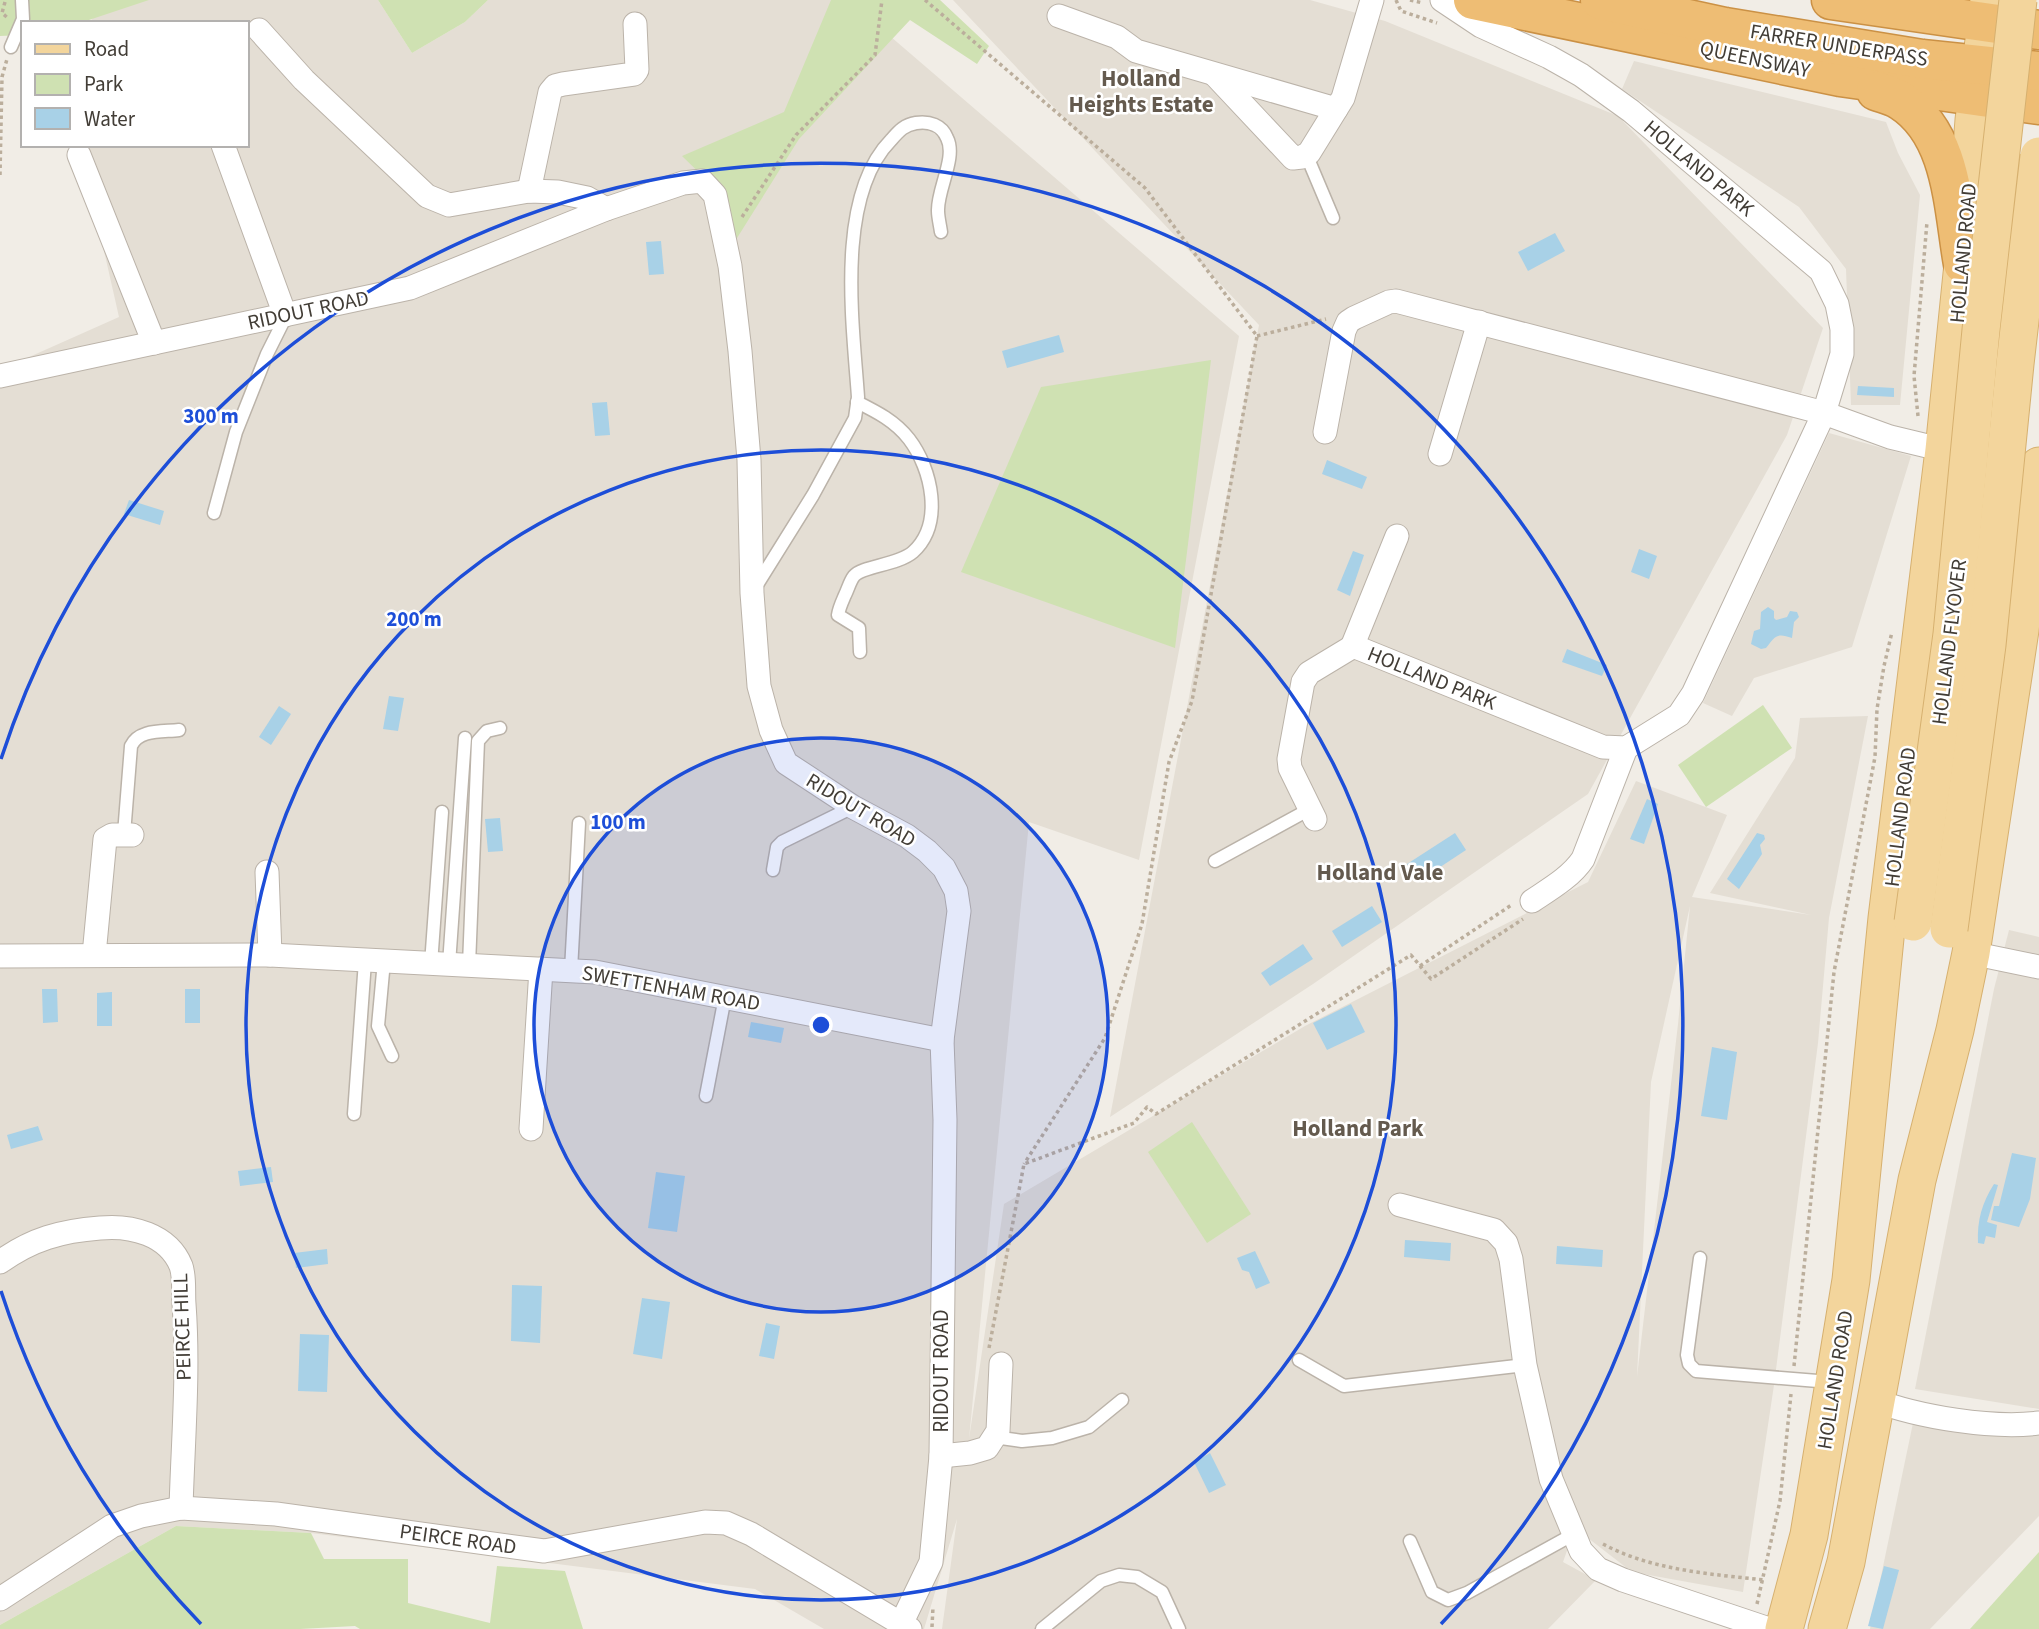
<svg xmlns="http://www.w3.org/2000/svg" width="2039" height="1629" viewBox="0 0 2039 1629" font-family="'Source Sans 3',sans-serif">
<rect width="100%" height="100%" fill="#f1ede6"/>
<g fill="#e4ded4" fill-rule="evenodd">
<path d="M 113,0 L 378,0 L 412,53 L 465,22 L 488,0 L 848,0 L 1239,336 L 1139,860 L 1029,822 L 969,1439 L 1004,1204 L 1305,1026 L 1588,882 L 1636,781 L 1727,815 L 1692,897 L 1811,915 L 1710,893 L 1795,758 L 1800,718 L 1868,716 L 1829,918 L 1818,1043 L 1774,1385 L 1743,1592 L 1632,1572 L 1575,1528 L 1563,1562 L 1596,1580 L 1548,1629 L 942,1629 L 957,1519 L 924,1629 L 824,1629 L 755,1589 L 311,1533 L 176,1526 L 0,1625 L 0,370 L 119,317 L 80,145 L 247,145 L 247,23 L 88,23 ZM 1690,906 L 1678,1024 L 1637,1377 L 1651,1082 Z"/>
<polygon points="953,0 1310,0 1385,21 1618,116 1823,328 1787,435 1588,794 1313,984 1110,1117 1259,325"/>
<polygon points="1634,61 1886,122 1898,153 1920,195 1900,405 1851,405 1846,269 1799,207 1622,89"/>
<polygon points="1829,433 1911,456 1852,647 1754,678 1732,716 1703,703"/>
<polygon points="2009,930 2039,937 2039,1409 1915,1389 1994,989"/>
<polygon points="1913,1423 2039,1434 2039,1516 1930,1629 1870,1629"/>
</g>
<g fill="#cfe1b2">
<polygon points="0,0 149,0 80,23 23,23 23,35 0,36"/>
<polygon points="378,0 488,0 465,22 412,53"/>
<polygon points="831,0 940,0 989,46 977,64 910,20 799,139 732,246 719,192 682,156 784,112"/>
<polygon points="1211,360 1175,648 961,572 1041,387"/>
<polygon points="1763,705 1792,748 1706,807 1678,765"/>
<polygon points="1192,1122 1251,1214 1207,1243 1148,1152"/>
<polygon points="176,1526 311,1533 324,1559 408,1559 408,1603 490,1623 497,1566 565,1571 583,1629 360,1629 355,1626 300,1629 0,1629 0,1625"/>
<polygon points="2039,1552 2039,1629 1970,1629"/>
</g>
<g fill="#a8d1e7">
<polygon points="1555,233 1565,251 1528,271 1518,252"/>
<polygon points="661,241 664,274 649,275 646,242"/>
<polygon points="1059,335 1064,352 1007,368 1002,351"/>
<polygon points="1858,386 1894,388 1894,397 1857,395"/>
<polygon points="607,402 610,435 595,436 592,403"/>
<polygon points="1327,460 1367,477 1362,489 1322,474"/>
<polygon points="129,500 164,511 160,525 124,514"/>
<polygon points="1639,549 1657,556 1649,579 1631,572"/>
<polygon points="1353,551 1364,555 1350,596 1337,590"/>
<path d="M 1768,607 L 1774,611 L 1774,618 L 1776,620 L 1787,617 L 1790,611 L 1797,612 L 1799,617 L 1794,622 L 1792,638 C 1776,632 1775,637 1766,648 L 1761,649 L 1751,644 L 1754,631 L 1760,629 L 1761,612 Z"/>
<polygon points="1567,649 1607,665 1602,676 1562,662"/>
<polygon points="389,696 404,698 398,731 383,729"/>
<polygon points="279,706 291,714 271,745 259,737"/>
<polygon points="1647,799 1658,804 1644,844 1630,839"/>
<polygon points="500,818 503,851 488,852 485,819"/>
<polygon points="1455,833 1466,850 1419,881 1407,864"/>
<polygon points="1757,833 1764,835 1765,839 1760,845 1762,854 1739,889 1727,879"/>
<polygon points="1372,906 1382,922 1342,947 1332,931"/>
<polygon points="1303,944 1313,959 1270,986 1261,973"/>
<polygon points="42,989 57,989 58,1022 43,1023"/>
<rect x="185" y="989" width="15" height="34"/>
<polygon points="112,992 112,1026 97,1026 97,993"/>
<polygon points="1351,1004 1365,1032 1327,1050 1313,1023"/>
<polygon points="751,1022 784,1028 781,1043 748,1037"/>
<polygon points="1712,1047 1737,1052 1727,1120 1701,1116"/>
<polygon points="38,1126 43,1140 11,1149 7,1135"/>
<polygon points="2012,1153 2036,1158 2030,1199 2019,1227 1991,1220 1994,1206 1999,1206"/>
<polygon points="271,1167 273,1182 240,1186 238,1171"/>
<polygon points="656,1172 685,1176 677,1232 648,1228"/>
<path d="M 1994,1184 L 1998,1185 L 1987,1222 L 1997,1225 L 1995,1238 L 1986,1236 L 1984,1244 L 1978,1243 C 1977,1220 1982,1203 1994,1184 Z"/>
<polygon points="1405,1240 1451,1243 1450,1261 1404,1257"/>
<polygon points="1557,1246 1603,1250 1602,1267 1556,1264"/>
<polygon points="327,1249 328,1264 296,1268 294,1253"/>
<polygon points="1255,1251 1270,1283 1256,1289 1249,1272 1242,1270 1237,1258"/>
<polygon points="512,1285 542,1286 540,1343 511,1341"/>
<polygon points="642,1298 670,1302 662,1359 633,1354"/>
<polygon points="766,1323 780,1326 774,1359 759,1356"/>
<polygon points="300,1334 329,1335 327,1392 298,1391"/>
<polygon points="1210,1453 1226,1485 1209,1493 1194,1462"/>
<polygon points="1884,1566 1899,1570 1883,1629 1868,1626"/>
</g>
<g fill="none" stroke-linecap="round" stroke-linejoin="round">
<defs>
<g id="lane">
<polyline points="11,47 23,19 22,0"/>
<polyline points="1306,154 1333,218"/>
<path d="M 857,402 C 877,412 895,421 909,439 C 932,469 944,524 913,552 C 898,565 862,566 854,576 C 850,581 848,589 845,595 C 842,602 839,608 838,615 L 859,628 L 860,652"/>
<polyline points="214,513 236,432 267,354 287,314"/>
<path d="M 755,588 L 813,495 L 855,418 L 858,397 C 853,324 835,197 891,140 C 899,131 904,125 916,123 C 929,121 942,125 947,138 C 957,157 937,190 938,211 C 938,217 940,225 941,232"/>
<path d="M 124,834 L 131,746 C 139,729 162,732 179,730"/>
<polyline points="1215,861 1310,809"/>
<polyline points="773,870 777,847 782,842 853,807"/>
<polyline points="384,961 378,1026 392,1056"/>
<polyline points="431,964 442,812"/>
<polyline points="449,964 465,738"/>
<polyline points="469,965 478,741 487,731 500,728"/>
<polyline points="571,970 579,823"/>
<polyline points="706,1096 725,997"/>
<polyline points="354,1114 365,961"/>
<polyline points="1700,1258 1687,1355 1689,1364 1696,1371 1830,1382"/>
<polyline points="1299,1360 1344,1386 1525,1365"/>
<polyline points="994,1437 1022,1441 1052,1438 1089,1427 1122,1400"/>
<polyline points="1410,1541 1432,1592 1448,1600 1467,1593 1574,1534"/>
<polyline points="1042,1629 1101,1581 1119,1575 1137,1577 1162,1592 1179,1629"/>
</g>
<g id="street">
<polyline points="1059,16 1117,37 1136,51 1336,109"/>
<polyline points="259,30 304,80 427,196 449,205 529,191 558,192 587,198 606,209"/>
<polyline points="1215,75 1293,158 1302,157 1309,153 1343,98 1372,0"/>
<polyline points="223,145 285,315"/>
<polyline points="79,155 154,343"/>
<polyline points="529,191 550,92 555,86 563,84 634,74 637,70 635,24"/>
<polyline points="0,376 410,288 606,209 683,183 702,181 715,195 730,266 740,351 749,460 752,593 759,686 771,730 786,763 853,807 907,836 927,851 944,868 956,891 959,911 942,1040 945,1120 941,1456 931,1562 902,1622"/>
<polyline points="1325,432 1344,331 1348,322 1354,318 1389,302 1396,301 1824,413 1890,437 1944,450"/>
<polyline points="1440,454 1479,322"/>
<polyline points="1352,647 1397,536"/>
<polyline points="1315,819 1290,768 1289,759 1303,682 1309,673 1352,647 1358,648 1603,747 1626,748 1679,715 1693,694 1824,413 1842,354 1842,329 1837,304 1821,271 1631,111 1581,75 1549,57 1481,26 1442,0"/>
<polyline points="267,872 270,955"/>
<path d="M 1532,901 C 1550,889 1571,877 1583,859 L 1626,748"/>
<polyline points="1971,953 2039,967"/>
<polyline points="94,955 105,839 112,835 132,835"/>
<polyline points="0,956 270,955 595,972 942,1040"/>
<polyline points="531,1129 541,969"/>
<polyline points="1400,1205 1494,1230 1506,1243 1511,1259 1525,1365 1551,1479 1581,1551 1598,1569 1623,1580 1769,1629"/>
<path d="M 0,1262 C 32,1239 61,1231 100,1228 C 131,1225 168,1234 181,1266 C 185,1277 183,1293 184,1304 C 189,1371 183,1440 181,1508"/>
<path d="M 1874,1400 C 1918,1417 1993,1429 2039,1423"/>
<polyline points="941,1456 970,1453 987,1448 998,1431 1001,1364"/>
<polyline points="0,1599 112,1526 141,1516 181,1508 276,1514 544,1551 705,1522 726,1523 751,1534 910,1629"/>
</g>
<g id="primary">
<polyline points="1784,1629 1809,1535 1851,1280 1887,918 1944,450 1963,264 1974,120 1989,0"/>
<polyline points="1827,1629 1846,1562 1917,1180 1955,1030 1971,953 2020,630 2039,466"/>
</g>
<g id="highway">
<polyline points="1473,0 1840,77 2039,105"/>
<polyline points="1600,0 1725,27 1922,59 2039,71"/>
<polyline points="1831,0 2039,30"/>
<path d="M 1876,91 C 1884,94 1894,96 1901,101 C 1953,134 1953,208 1963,264"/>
</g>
</defs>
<use href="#lane" stroke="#bbb3a9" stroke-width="15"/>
<use href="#street" stroke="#bbb3a9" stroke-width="25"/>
<use href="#primary" stroke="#d6b06f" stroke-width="39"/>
<use href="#highway" stroke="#cb9145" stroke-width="41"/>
<g stroke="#bbae9c" stroke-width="3.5" stroke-dasharray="3.5 3.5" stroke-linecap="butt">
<polyline points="925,0 1145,188 1257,336 1192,701 1169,762 1142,924 1105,1038 1024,1164"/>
<polyline points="1396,0 1401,11 1437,23"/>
<polyline points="1410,0 1423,3"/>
<polyline points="5,2 2,13 9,19"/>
<polyline points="0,175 2,77 7,59"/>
<polyline points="742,217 796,135 875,55 882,0"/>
<polyline points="1257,336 1326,319"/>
<polyline points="1918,416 1914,376 1927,222"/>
<polyline points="1420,966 1513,904"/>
<polyline points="989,1348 1024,1164 1134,1123 1147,1107 1156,1114 1411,955 1431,979 1523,919"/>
<polyline points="1794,1366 1834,972 1875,757 1877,709 1884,666 1892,632"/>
<path d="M 1603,1544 C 1651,1570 1710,1574 1764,1580"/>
<polyline points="1757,1604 1780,1501 1791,1394"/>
<polyline points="932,1627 933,1607"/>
</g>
<use href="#lane" stroke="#fff" stroke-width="12"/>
<use href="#street" stroke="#fff" stroke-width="23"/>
<use href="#primary" stroke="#f3d59c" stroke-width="37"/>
<use href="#highway" stroke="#eebd74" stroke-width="38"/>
<defs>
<g id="primary-bridge">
<polyline points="1913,922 1952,634 1981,330 2018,0"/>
<polyline points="1949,929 1987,645 2015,364 2039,156"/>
</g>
</defs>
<use href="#primary-bridge" stroke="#d6b06f" stroke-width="39" stroke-linecap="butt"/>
<use href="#primary-bridge" stroke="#f3d59c" stroke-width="37"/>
</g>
<circle cx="821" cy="1025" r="287" fill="#1d4ed8" fill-opacity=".12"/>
<g fill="none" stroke="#1d4ed8" stroke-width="3.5">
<circle cx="821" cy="1025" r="287"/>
<circle cx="821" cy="1025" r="575"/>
<path d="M201 1624A862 862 0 0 1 1 1291M1 759A862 862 0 1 1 1441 1624"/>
</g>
<g text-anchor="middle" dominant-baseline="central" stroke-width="5" stroke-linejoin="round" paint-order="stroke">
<g font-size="21" fill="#423d36" stroke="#fff">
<text transform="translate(1839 45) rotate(9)">FARRER UNDERPASS</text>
<text transform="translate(1755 59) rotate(12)">QUEENSWAY</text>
<text transform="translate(1699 168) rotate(40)">HOLLAND PARK</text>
<text transform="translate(1963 253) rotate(-85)">HOLLAND ROAD</text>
<text transform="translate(308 310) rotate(-12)">RIDOUT ROAD</text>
<text transform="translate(1949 642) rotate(-83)">HOLLAND FLYOVER</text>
<text transform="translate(1432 678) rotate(22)">HOLLAND PARK</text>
<text transform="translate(861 810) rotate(31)">RIDOUT ROAD</text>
<text transform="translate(1900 817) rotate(-83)">HOLLAND ROAD</text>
<text transform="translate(671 988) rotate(10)">SWETTENHAM ROAD</text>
<text transform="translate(182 1327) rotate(-92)">PEIRCE HILL</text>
<text transform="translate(941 1371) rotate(-90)">RIDOUT ROAD</text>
<text transform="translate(1835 1380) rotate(-81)">HOLLAND ROAD</text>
<text transform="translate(458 1539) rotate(8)">PEIRCE ROAD</text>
</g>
<g font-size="23" font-weight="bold" fill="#645a4e" stroke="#fff">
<text x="1141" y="78">Holland<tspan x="1141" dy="26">Heights Estate</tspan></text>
<text x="1380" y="872">Holland Vale</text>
<text x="1358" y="1128">Holland Park</text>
</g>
</g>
<circle cx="821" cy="1025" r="10" fill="#1d4ed8" stroke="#fff" stroke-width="3.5"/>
<g font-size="21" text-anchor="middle" font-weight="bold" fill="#1d4ed8" stroke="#fff" stroke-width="5" stroke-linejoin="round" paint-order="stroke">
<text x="211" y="423">300 m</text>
<text x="414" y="626">200 m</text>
<text x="618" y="829">100 m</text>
</g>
<rect x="21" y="21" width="228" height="126" fill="#ffffff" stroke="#b3b1af" stroke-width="2"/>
<rect x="35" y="44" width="35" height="10" fill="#f3d59c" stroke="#b3b1af" stroke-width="2"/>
<text x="84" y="56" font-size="21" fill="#423d36">Road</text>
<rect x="35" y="74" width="35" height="21" fill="#cfe1b2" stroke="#b3b1af" stroke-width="2"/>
<text x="84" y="91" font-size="21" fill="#423d36">Park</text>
<rect x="35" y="108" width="35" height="21" fill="#a8d1e7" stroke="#b3b1af" stroke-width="2"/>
<text x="84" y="126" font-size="21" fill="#423d36">Water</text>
</svg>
